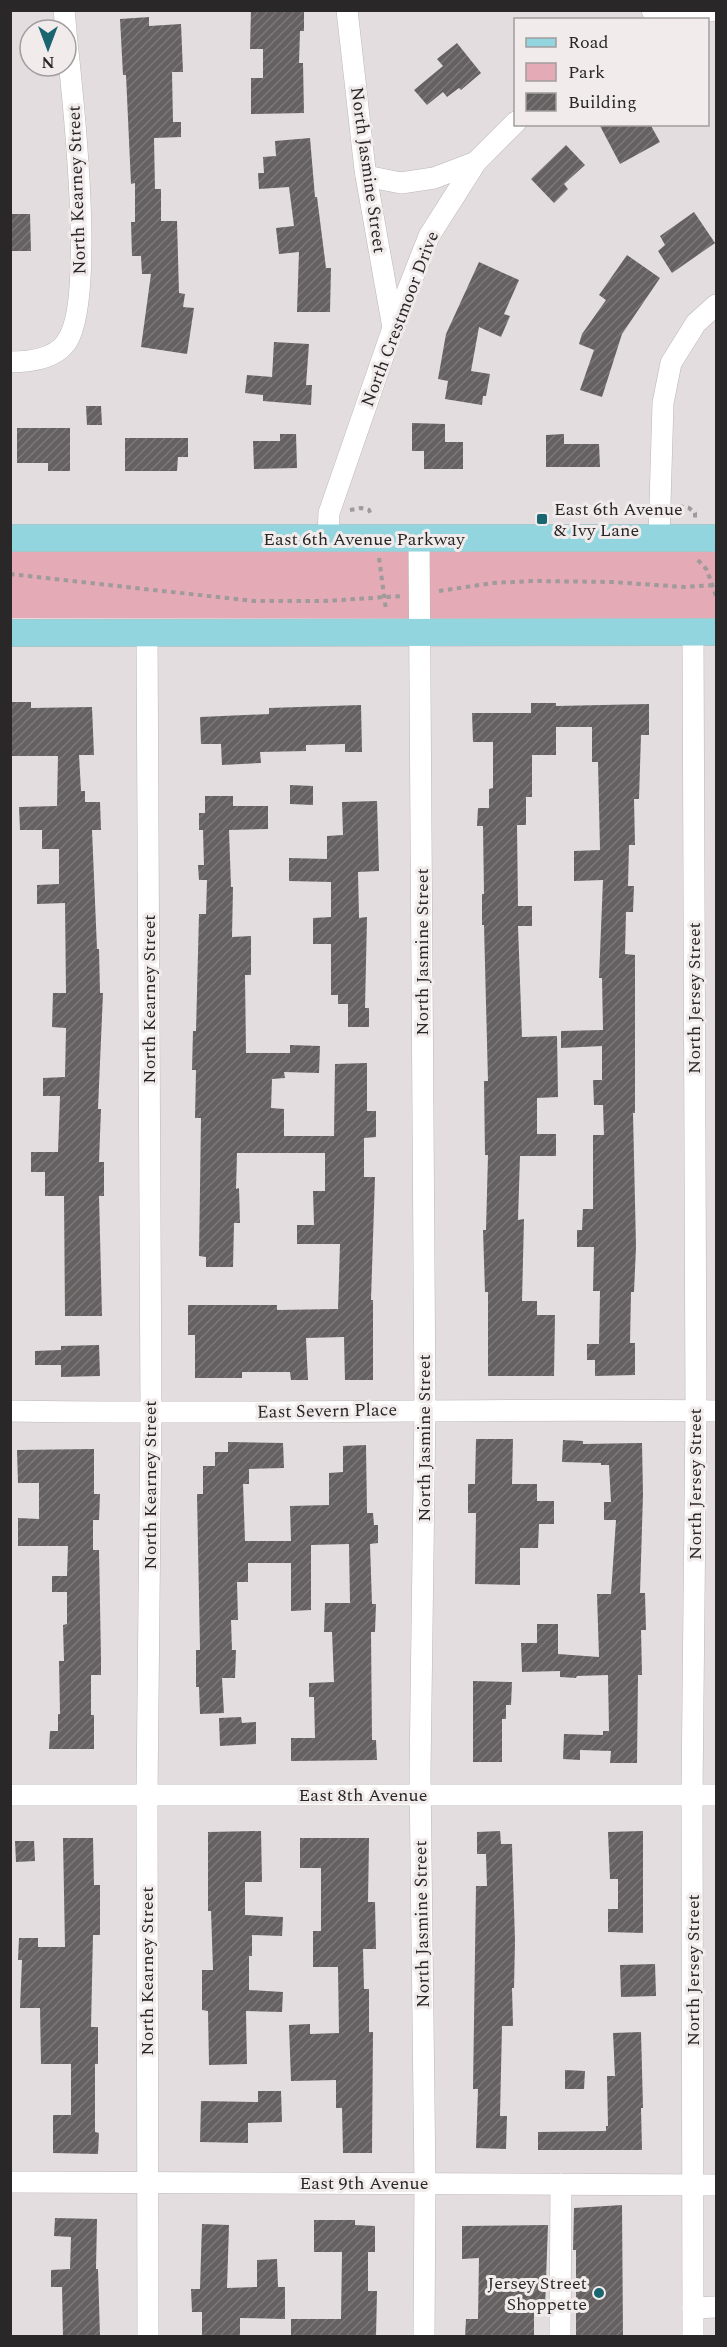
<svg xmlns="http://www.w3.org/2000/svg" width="727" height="2347" viewBox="0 0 727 2347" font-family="Spectral,serif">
<defs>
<pattern id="building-hatch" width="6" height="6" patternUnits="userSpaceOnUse" patternTransform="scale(1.5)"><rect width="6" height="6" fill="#656061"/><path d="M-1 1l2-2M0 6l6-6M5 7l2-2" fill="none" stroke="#7c7878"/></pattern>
</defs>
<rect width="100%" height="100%" fill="#e4dddf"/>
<polygon fill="#e4aab6" points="11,546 716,546 716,619 11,618"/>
<g fill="url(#building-hatch)">
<polygon points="251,10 304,10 304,31 300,31 299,63 303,63 304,113 251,114 251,78 263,78 263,49 250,49"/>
<polygon points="149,17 149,26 181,24 183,72 172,72 173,122 181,122 181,137 154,138 155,189 161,189 161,221 177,221 179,293 185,294 183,307 194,308 187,354 141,347 151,274 142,274 141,256 132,256 131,222 135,222 135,183 131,184 126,75 123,75 120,19"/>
<polygon points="457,43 481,73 461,90 459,88 447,97 443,92 427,105 414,90 443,66 437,59"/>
<polygon points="599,124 650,124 660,142 620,164"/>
<polygon points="310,138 315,197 317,197 326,268 331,268 330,312 297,312 299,252 279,254 276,228 294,226 289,187 259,189 258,173 264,173 263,157 276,156 275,141"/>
<polygon points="566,145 585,165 564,184 568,189 554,203 531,179"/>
<polygon points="694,212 715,243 672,273 658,251 665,245 660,236"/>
<polygon points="10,214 30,214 31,251 10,251"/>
<polygon points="627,255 660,278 622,334 602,397 580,390 594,350 579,344 582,334 606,300 599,295"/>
<polygon points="479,262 519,280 504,314 510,316 501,337 479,327 471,371 490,374 486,396 483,396 482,405 445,399 448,381 438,379 446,334"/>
<polygon points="274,342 309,344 306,385 312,385 311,405 263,401 263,395 245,393 247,375 272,377"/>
<polygon points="86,406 101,406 102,425 87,425"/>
<polygon points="412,423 445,424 445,442 463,442 463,469 424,469 424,451 412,451"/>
<polygon points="17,428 70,428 70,471 48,471 48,463 17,463"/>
<polygon points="280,434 296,434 297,468 254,469 253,441 280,441"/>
<polygon points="564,434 564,444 599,444 600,467 546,467 546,435"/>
<polygon points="125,438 188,438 188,457 178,457 177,471 125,471"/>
<polygon points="10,702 31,702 31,708 92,707 94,755 79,755 81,791 85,791 85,802 100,802 101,830 92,830 97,949 99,949 100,993 103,993 98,1109 101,1109 99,1162 104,1162 104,1196 99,1196 102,1316 65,1316 64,1196 45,1196 45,1172 31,1172 31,1152 58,1152 60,1096 43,1096 43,1078 65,1077 66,1028 52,1027 53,993 66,993 65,903 37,904 37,885 59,884 59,849 42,849 42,830 20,830 19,807 57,806 58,756 10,756"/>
<polygon points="531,703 556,703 556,706 649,704 649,735 641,735 639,799 634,799 635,845 629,845 628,886 634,886 633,912 626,912 625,954 635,955 635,1113 633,1113 636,1247 634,1292 631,1292 630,1343 635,1343 635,1375 595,1376 595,1360 587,1360 587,1344 599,1344 600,1291 593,1291 594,1247 577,1247 577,1230 582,1230 583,1209 593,1209 593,1135 604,1135 603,1105 594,1105 593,1080 602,1080 602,1046 561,1048 561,1031 603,1030 602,978 599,978 603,880 574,881 574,851 600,850 598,762 592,762 592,727 556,727 556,755 532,755 532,797 526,797 526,825 517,825 518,906 532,906 532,926 518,926 522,1037 557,1036 558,1097 537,1098 537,1134 556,1134 556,1156 520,1156 518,1220 524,1219 522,1301 537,1301 537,1315 555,1315 554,1376 488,1376 488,1292 485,1292 483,1230 486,1230 488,1155 485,1155 484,1081 488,1081 484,925 482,925 482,894 484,894 483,826 477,826 478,808 489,808 489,789 493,788 493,742 473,742 472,713 531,713"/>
<polygon points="361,705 362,752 345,752 345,744 306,745 306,751 260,752 261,763 222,765 221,744 201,744 200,717 269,714 269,708"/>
<polygon points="290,785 313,786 313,805 290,804"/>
<polygon points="205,796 233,796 233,806 268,806 268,829 229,830 231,887 233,887 232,937 251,936 251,975 245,975 246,1053 290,1053 290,1045 320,1046 319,1073 284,1072 285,1078 272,1079 271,1108 284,1109 284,1136 334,1136 335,1064 367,1063 367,1111 376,1111 376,1137 364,1138 364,1177 375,1177 371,1300 373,1300 373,1380 345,1380 344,1337 306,1338 308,1380 291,1380 290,1372 242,1372 242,1378 195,1378 195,1335 188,1335 188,1305 277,1305 277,1310 338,1309 340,1244 297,1244 297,1225 314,1225 313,1191 325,1191 325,1153 237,1153 236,1189 239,1188 240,1223 234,1223 233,1267 206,1267 206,1257 199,1256 201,1118 195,1118 196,1070 192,1070 193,1031 196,1031 199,914 206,914 207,880 199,880 198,865 204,865 203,830 199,830 199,813 205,813"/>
<polygon points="377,801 379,871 358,872 359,918 367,917 365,1008 369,1008 369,1027 348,1027 348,1004 338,1004 338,995 331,995 331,944 313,944 313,918 331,917 331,882 289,881 289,858 327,859 327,836 343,835 342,802"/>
<polygon points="99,1345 100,1376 61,1377 61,1365 35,1365 35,1351 61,1350 61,1346"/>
<polygon points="476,1439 513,1439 512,1484 537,1484 537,1501 554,1501 554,1524 539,1524 538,1548 520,1548 520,1585 475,1584 476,1513 468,1513 468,1484 475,1484"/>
<polygon points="563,1440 583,1441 583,1444 642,1443 643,1494 640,1593 645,1593 646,1630 641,1630 642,1675 638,1675 637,1763 610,1763 611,1751 580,1750 580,1760 563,1759 564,1734 603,1735 603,1731 609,1731 608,1675 577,1676 576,1678 560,1677 560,1671 522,1672 521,1643 537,1643 537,1624 558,1624 558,1654 599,1657 597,1594 611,1594 616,1520 604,1520 604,1502 611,1502 609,1465 601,1465 601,1463 562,1462"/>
<polygon points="228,1442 283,1443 284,1468 249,1469 249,1484 243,1484 245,1541 291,1541 290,1506 329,1505 329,1473 343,1472 343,1446 366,1445 367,1513 373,1513 374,1525 378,1525 378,1543 370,1544 372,1604 376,1604 375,1632 371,1632 372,1740 376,1740 377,1760 291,1761 291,1738 315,1738 314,1697 309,1697 309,1683 334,1682 332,1632 324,1632 325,1603 350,1603 349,1544 311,1545 311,1610 291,1611 291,1563 248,1563 248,1582 237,1582 238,1620 231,1620 232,1650 236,1650 235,1678 222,1678 224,1713 200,1714 199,1687 196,1687 196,1650 200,1650 197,1494 203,1494 203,1466 215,1466 215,1452 228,1452"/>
<polygon points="94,1449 94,1494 100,1494 99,1520 93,1520 93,1550 99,1550 101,1660 101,1675 91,1675 91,1715 94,1715 94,1749 49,1749 50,1731 58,1731 58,1714 60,1714 59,1661 64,1661 63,1625 67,1624 67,1592 52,1592 52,1576 67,1576 68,1546 18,1546 18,1518 39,1519 39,1483 18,1483 17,1450"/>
<polygon points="473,1681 512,1682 511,1705 506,1705 506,1719 502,1719 502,1762 473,1762"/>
<polygon points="241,1717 242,1723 256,1722 256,1744 220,1746 219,1718"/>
<polygon points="261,1831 262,1882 245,1882 245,1915 283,1917 282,1936 252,1935 252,1956 249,1956 249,1990 283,1992 282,2012 246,2011 247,2064 209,2065 208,2011 202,2010 202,1970 213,1970 211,1911 208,1911 208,1832"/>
<polygon points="500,1831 501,1844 512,1844 515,1941 514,1988 512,1988 513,2026 502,2026 500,2116 507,2116 506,2149 476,2148 478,2089 473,2089 476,1886 487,1886 486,1854 477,1854 477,1832"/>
<polygon points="643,1831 643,1933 608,1932 608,1909 618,1909 618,1879 610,1879 608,1832"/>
<polygon points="63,1838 93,1838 94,1885 100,1885 100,1935 93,1935 91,2027 98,2027 98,2064 95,2064 95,2132 99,2133 98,2154 53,2153 53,2115 71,2115 71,2064 41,2064 40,2008 20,2008 22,1960 18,1960 19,1938 38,1938 38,1947 65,1947"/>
<polygon points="300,1838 369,1838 368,1902 375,1902 376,1949 363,1949 364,1989 369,1989 369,2032 373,2032 372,2153 343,2153 342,2108 336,2108 336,2080 291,2081 289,2025 310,2024 310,2034 339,2033 338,1967 313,1967 313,1931 321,1931 321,1868 300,1868"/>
<polygon points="15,1841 34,1841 35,1861 16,1862"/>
<polygon points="655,1964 656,1996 621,1997 620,1965"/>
<polygon points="641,2032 643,2108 641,2108 642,2150 538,2150 538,2132 606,2131 606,2126 608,2126 607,2076 615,2076 613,2033"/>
<polygon points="565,2070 585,2071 584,2089 565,2089"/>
<polygon points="258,2091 281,2091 282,2122 248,2123 248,2143 200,2142 201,2101 258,2102"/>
<polygon points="622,2205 623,2337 576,2337 576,2250 573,2250 574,2208"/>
<polygon points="55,2218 97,2219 96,2269 98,2269 100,2337 63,2337 62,2287 51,2287 51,2270 70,2269 71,2237 54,2236"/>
<polygon points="314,2220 355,2220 355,2225 375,2226 375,2252 368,2252 368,2291 377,2291 376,2337 291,2337 291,2319 341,2319 342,2252 314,2252"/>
<polygon points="202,2224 229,2225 227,2288 257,2287 257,2260 277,2259 278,2287 285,2287 285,2319 240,2318 240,2337 202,2337 202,2312 192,2312 191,2289 200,2289"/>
<polygon points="548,2225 545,2308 534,2308 534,2337 465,2337 466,2319 478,2319 479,2258 462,2259 462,2226"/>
</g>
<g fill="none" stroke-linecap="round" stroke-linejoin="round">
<defs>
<g id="minor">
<polyline points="64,10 66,30"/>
<polyline points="347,10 365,170 393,328"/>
<polyline points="652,10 657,20"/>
<polyline points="672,20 695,13 715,10"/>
<polyline points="366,176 401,183 434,178 476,162"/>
<path d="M 10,362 C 28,362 53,359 65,344 C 97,306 72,88 66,33"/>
<polyline points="659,538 663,403 671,363 696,323 716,305"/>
<polyline points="328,539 329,513 393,328 429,236 476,162 516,122"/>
<polyline points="419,539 425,1409 420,1774 425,2183 424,2336"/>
<polyline points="147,633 151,1413 147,1795 148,2336"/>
<path d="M 10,1411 C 246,1415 481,1408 716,1411"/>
<polyline points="10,1795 716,1795"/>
<polyline points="10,2182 716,2185"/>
<polyline points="693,2308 716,2307"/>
<polyline points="560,2336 561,2184"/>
<polyline points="693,2336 692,1795 696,1411 693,632"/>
</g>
<g id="major">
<polyline points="10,538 716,538"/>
<polyline points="10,633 716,632"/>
</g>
</defs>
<use href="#minor" stroke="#bcb6b7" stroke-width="22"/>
<use href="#major" stroke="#bbbaba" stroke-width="28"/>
<g stroke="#9f9a9b" stroke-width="4" stroke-dasharray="4.5 4.5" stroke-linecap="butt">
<polyline points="679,506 689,508 695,513 695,518"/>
<polyline points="350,510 361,508 369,510 371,515"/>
<polyline points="379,558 386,610"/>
<polyline points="698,560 707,570 716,596"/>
<polyline points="10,574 253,601 325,601 402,596"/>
<polyline points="439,591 493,583 534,581 613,582 684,587 716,585"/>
</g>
<use href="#minor" stroke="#fff" stroke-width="21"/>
<use href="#major" stroke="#92d5df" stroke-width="27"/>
</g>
<g fill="#1a6670" stroke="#f1ebec" stroke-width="2">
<rect x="536" y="513" width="12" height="12" rx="3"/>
<circle cx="599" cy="2293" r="6"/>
</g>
<g text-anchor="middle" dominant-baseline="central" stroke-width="6" stroke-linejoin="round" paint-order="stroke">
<g font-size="18" fill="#2a2728" stroke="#f1ebec">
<text transform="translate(368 170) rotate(82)">North Jasmine Street</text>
<text transform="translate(77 190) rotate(-92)">North Kearney Street</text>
<text transform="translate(400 319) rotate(-69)">North Crestmoor Drive</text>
<text x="364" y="539">East 6th Avenue Parkway</text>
<text transform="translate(422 952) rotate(-90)">North Jasmine Street</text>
<text transform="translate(694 998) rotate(-90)">North Jersey Street</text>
<text transform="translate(149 999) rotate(-90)">North Kearney Street</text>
<text transform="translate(327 1411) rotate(-1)">East Severn Place</text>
<text transform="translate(424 1438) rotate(-90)">North Jasmine Street</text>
<text transform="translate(695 1484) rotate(-90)">North Jersey Street</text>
<text transform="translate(150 1485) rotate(-90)">North Kearney Street</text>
<text x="363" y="1795">East 8th Avenue</text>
<text transform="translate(422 1924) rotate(-91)">North Jasmine Street</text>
<text transform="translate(693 1970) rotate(-90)">North Jersey Street</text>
<text transform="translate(147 1971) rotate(-90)">North Kearney Street</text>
<text x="364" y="2183">East 9th Avenue</text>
</g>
<g font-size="18" fill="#2a2728" stroke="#f1ebec" text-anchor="start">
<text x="554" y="509">East 6th Avenue<tspan x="554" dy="21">&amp; Ivy Lane</tspan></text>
<text x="587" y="2283" text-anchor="end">Jersey Street<tspan x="587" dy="21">Shoppette</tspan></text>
</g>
</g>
<rect width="727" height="2347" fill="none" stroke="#2a2728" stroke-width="24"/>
<rect x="514" y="18" width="195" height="108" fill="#f1ebec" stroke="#a19d9e" stroke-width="1.5"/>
<rect x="526" y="38" width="30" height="9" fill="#92d5df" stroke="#a19d9e" stroke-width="1.5"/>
<text x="568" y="48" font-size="18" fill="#2a2728">Road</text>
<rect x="526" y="63" width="30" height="18" fill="#e4aab6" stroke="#a19d9e" stroke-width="1.5"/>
<text x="568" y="78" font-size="18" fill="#2a2728">Park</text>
<rect x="526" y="93" width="30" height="18" fill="url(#building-hatch)" stroke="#a19d9e" stroke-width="1.5"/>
<text x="568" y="108" font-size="18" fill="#2a2728">Building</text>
<g transform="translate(48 48) rotate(180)"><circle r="28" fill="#f1ebec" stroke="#a19d9e" stroke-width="1.5"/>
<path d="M0-4.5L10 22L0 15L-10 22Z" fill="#1a6670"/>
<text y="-9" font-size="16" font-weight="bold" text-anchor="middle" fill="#2a2728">N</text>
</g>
</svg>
